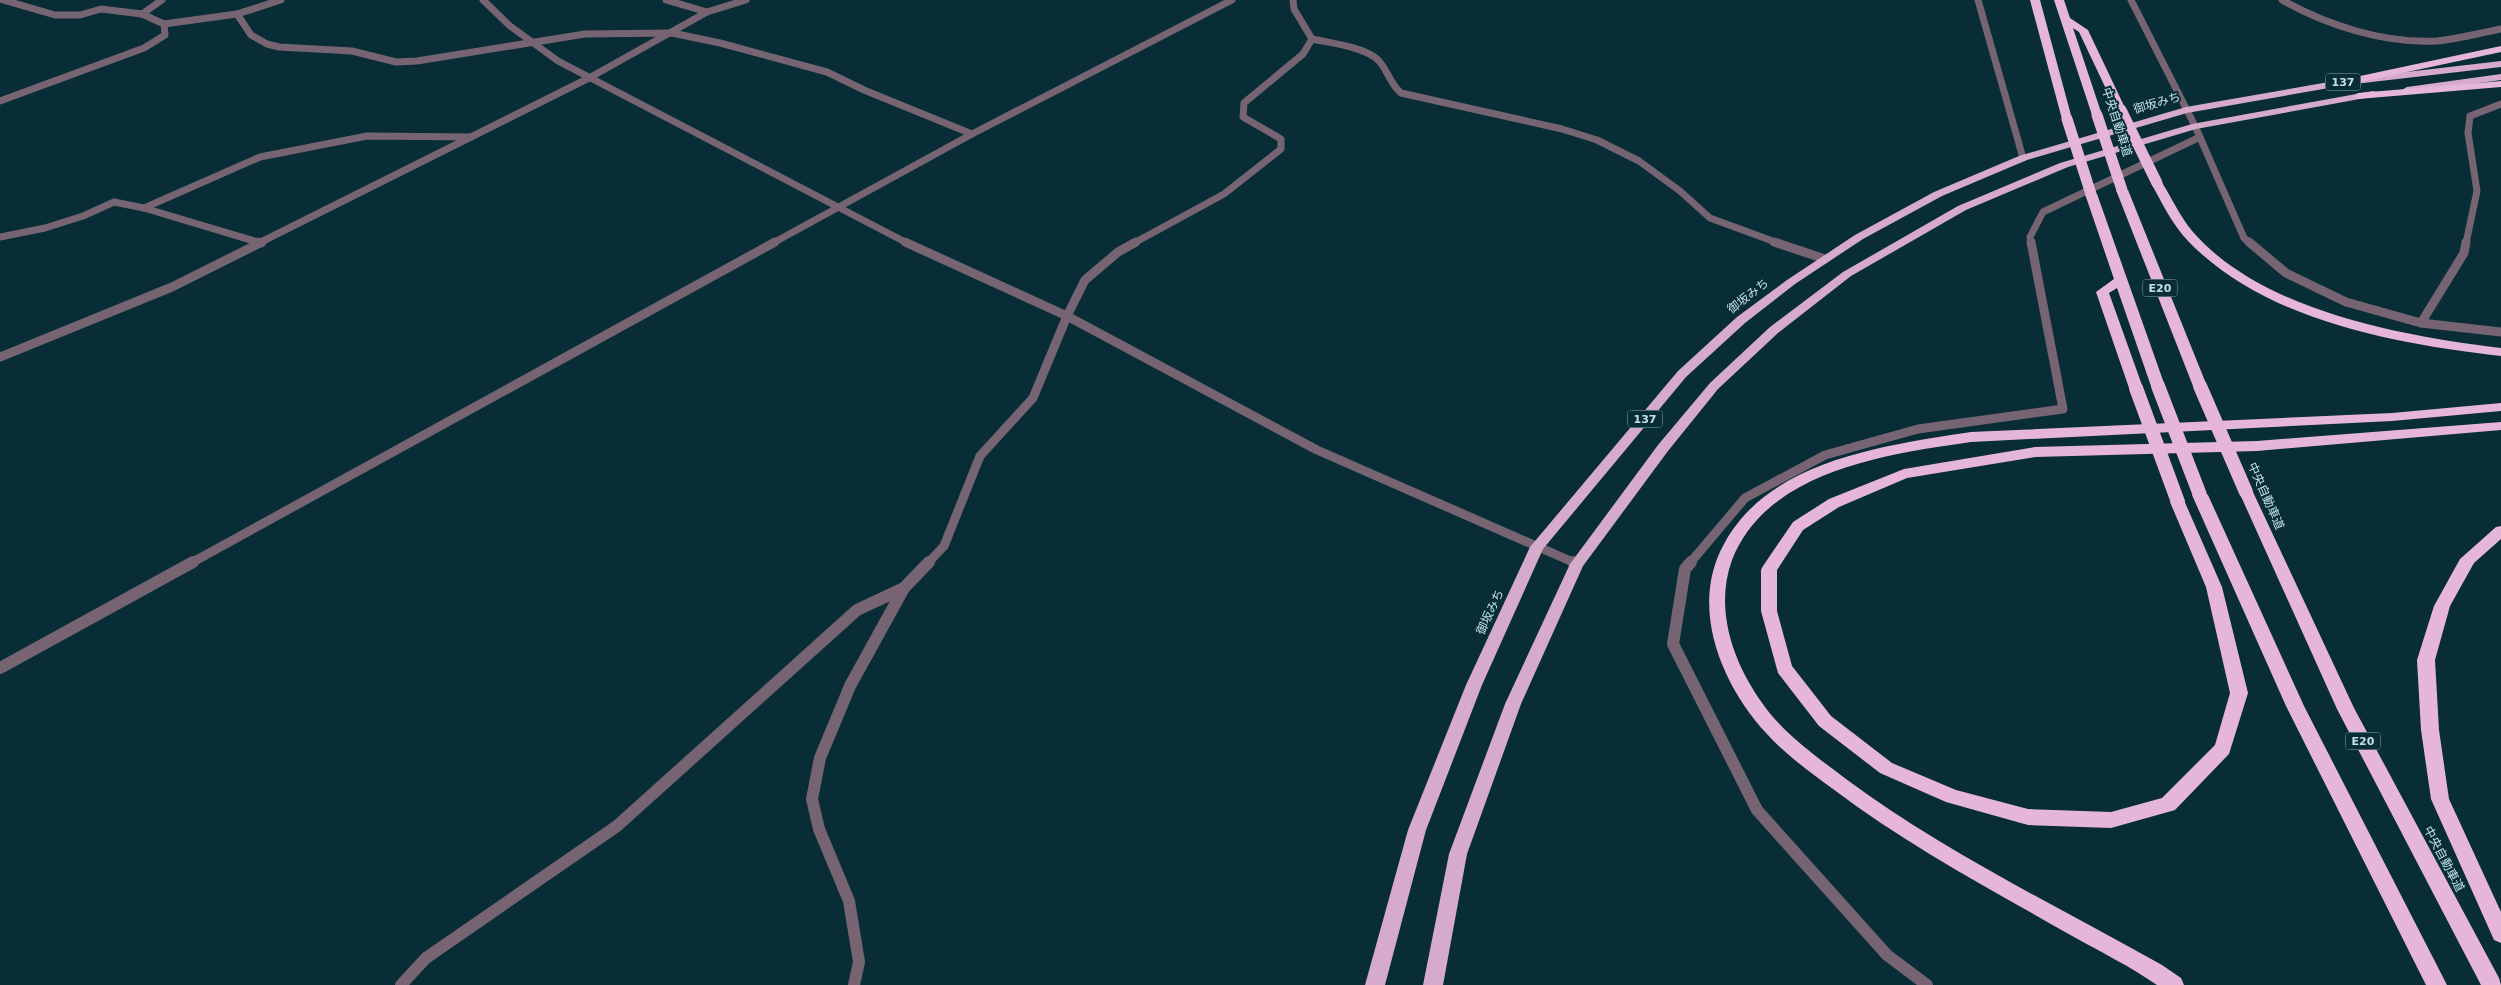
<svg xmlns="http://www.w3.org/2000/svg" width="2501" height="985" viewBox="0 0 2501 985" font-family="'DejaVu Sans','Noto Sans JP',sans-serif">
<rect width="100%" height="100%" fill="#082d36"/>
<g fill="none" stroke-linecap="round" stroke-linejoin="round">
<g stroke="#776472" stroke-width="7">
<polyline points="3,0 55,15 80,15 101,9 142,14"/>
<path d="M 2282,0 C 2327,25 2384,44 2437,41 C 2458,39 2480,33 2501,29"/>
<polyline points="237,14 251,35 267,44 279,47 352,51 396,62 417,61 585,34 672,33 720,43 827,72 864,90 972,134"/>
<polyline points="164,24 237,14 281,0"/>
<path d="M 1312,39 C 1330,43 1367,47 1379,61 C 1388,71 1390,84 1401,93 L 1562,129 L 1597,140 L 1639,161 L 1680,191 L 1710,218 L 1778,243"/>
<polyline points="144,208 260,157 367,136 471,137"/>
<polyline points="0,237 45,228 83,216 114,202 144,208 261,243"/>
</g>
<g stroke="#776472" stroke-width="9">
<polyline points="258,242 261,243"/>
<polyline points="1774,242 1825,259"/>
</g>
<polyline stroke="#776472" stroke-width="12" points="854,985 859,962 849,901 819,829 812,799 820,758 850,686 904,588"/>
<g stroke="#776472" stroke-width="7">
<polyline points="666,0 707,12"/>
<polyline points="1978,0 2023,158"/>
<polyline points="2131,0 2195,126 2244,238 2250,243"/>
<polyline points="142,14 162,0"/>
<polyline points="0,101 144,48 165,35 164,24 142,14"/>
<polyline points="259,243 589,78 707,12 746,0"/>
<polyline points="773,243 972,134 1232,0"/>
<polyline points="1134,243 1224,194 1281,149 1281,139 1243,117 1244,103 1303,54 1312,39 1294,9 1293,0"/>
<polyline points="2031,243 2030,237 2043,212 2200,137"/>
<polyline points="2466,243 2477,191 2468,133 2470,116 2501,104"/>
</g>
<g stroke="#776472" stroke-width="9">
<polyline points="2249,242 2286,273 2346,302 2421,323 2501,332"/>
<polyline points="2421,323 2464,253 2466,242"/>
<polyline points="0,357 172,287 262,242"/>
<polyline points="191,563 775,242"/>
<polyline points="928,563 944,546 980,456 1033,398 1067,316 1085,280 1118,252 1136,242"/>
<polyline points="1690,563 1745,498 1825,455 1918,429 2063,409 2031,242"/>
</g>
<g stroke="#776472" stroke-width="12">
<polyline points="1691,562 1685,569 1673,644 1757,810 1887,955 1927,985"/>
<polyline points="0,668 193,562"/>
<polyline points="401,985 426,958 617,826 857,610 904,588 929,562"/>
</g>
<polyline stroke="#776472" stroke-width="7" points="483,0 510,26 558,61 907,243"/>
<polyline stroke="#776472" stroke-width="9" points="905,242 1067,316 1317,450 1575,563"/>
<polyline stroke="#776472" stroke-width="12" points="1573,562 1577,564"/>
<g fill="#d6aaca" fill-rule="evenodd">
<polygon points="2501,61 2501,67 2346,85 2187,113 2027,160 1942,196 1863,239 1795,284 1745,323 1686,377 1543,549 1482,685 1426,830 1385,985 1365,985 1408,830 1466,685 1530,547 1678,371 1737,317 1787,280 1855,235 1934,192 2019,156 2186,107 2346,79"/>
<polygon points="2501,74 2501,80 2407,93 2402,90 2407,87"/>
<polygon points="2373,91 2376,92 2376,96 2196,129 2068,167 1966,210 1851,276 1778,333 1718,389 1668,451 1583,566 1521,704 1467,854 1443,985 1423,985 1449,854 1505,704 1570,564 1658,445 1710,383 1770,327 1843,272 1958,206 2060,163 2192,124"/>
</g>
<g fill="#e6b6d9" fill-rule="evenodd">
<polygon points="2030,0 2040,0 2072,119 2071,121 2063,121 2062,119"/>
<polygon points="2054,0 2064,0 2070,18 2088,30 2126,110 2125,112 2117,112 2116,110 2079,32 2073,28 2102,115 2097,118 2092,115"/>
<polygon points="2501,46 2501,52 2346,85 2341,82 2346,79"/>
<polygon points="2501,81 2501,87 2358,99 2353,96 2358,93"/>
<path d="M 2157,180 L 2161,181 C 2172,198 2180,217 2193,232 C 2262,311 2402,336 2501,348 L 2501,356 C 2396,344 2265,321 2188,241 C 2172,224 2162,203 2151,183 Z"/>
<polygon points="2122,187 2128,190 2207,386 2205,389 2200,390 2193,386 2116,190"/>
<polygon points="2091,191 2097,194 2165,386 2163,389 2158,390 2151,386 2117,288 2109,293 2143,388 2136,392 2129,388 2096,292 2114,279 2085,194"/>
<path d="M 2501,403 L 2501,411 L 2392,421 L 1971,442 C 1888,454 1767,470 1732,560 C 1712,615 1738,675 1773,717 C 1794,741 1821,760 1846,779 C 1943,851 2057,906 2162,965 L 2181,978 L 2184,985 L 2157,985 C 2131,967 2101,952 2074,937 C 1992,890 1908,846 1833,789 C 1810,772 1786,755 1767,734 C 1725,689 1694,619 1717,559 C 1756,461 1881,446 1971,432 L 2392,413 Z"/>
<polygon points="2501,422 2501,430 2257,451 2035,457 1907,478 1839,507 1803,530 1777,570 1777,611 1792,666 1831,716 1892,763 1956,790 2028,809 2111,812 2162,798 2215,745 2230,693 2206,587 2170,502 2178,497 2183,498 2222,587 2248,693 2229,754 2175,810 2168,812 2111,828 2028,825 1946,802 1880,773 1819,726 1778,673 1761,611 1761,570 1763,566 1793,522 1829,499 1904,469 2035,447 2257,441"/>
<polygon points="2246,487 2253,492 2354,708 2499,978 2501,985 2481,985 2337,709 2239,492"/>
<polygon points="2200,490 2208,495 2304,706 2447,985 2426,985 2286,706 2192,495"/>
<polygon points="2501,526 2501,539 2474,563 2450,606 2435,660 2439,730 2449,799 2501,912 2501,943 2494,940 2431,799 2421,730 2417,660 2434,606 2460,559 2496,527"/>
</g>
<g stroke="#e6b6d9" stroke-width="11">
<polyline points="2121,110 2157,183"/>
<polyline points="2097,115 2122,190"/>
<polyline points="2067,119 2091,194"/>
</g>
<g stroke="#e6b6d9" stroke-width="14">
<polyline points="2158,386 2200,495"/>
<polyline points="2200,386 2246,492"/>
<polyline points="2136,388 2178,502"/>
</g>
</g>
<g text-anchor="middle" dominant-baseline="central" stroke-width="4" stroke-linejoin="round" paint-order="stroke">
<g fill="#082d36" stroke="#89aab3" stroke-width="1">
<rect x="2325.5" y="73.5" width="35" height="17" rx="4"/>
<rect x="2142.5" y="279.5" width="35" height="17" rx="4"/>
<rect x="1627.5" y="410.5" width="35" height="17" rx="4"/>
<rect x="2345.5" y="732.5" width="35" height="17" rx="4"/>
</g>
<g font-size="11" font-weight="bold" fill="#c0e0e9">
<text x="2343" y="82">137</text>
<text x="2160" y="288">E20</text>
<text x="1645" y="419">137</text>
<text x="2363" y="741">E20</text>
</g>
<g font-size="12" fill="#c0e0e9" stroke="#082d36">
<text transform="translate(2157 103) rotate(-16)">御坂みち</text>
<text transform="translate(2117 122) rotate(72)">中央自動車道</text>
<text transform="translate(1748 296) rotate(-38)">御坂みち</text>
<text transform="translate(2266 496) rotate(66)">中央自動車道</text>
<text transform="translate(1490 612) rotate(-65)">御坂みち</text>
<text transform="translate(2444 859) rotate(62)">中央自動車道</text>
</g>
</g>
</svg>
